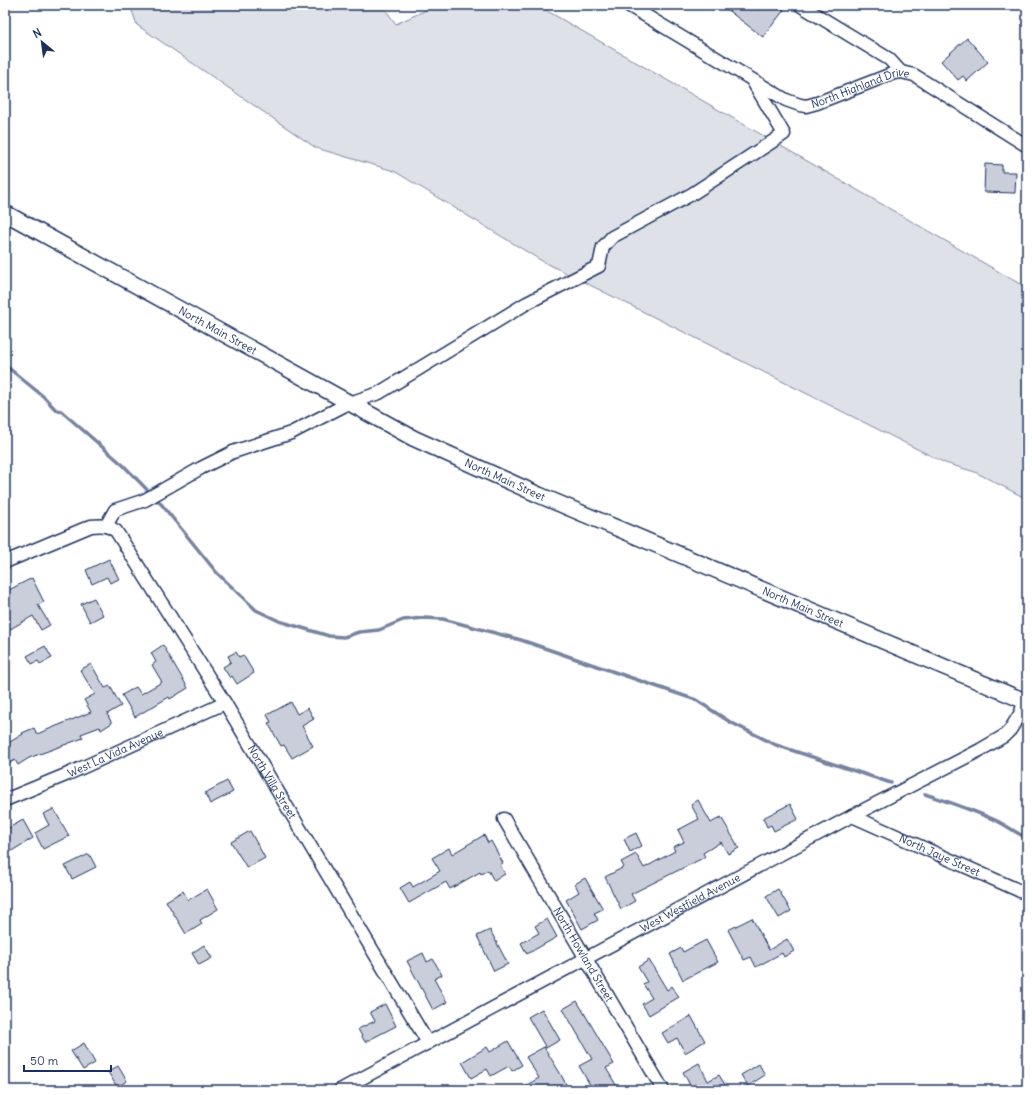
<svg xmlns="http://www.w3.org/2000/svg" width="1032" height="1095" viewBox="0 0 1032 1095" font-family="Delius,sans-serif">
<rect width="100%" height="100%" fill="#fff"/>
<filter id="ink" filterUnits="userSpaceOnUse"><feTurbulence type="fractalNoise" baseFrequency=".025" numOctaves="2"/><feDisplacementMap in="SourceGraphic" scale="8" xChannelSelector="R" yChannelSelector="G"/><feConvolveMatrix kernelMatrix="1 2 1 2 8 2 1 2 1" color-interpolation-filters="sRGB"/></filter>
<g filter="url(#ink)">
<polygon fill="#dee1e7" stroke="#7c88a2" points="130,5 382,5 396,24 437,5 537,5 1027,288 1027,499 975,472 945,463 542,261 394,171 316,148 137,25"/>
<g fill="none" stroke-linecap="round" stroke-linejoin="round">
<g stroke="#77839f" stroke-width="3.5">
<polyline points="5,365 44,397 56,410 61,411 123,465 162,505 217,573 256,610 279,621 329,636 344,637 359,632 379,630 403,620 424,618 443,619 521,640 696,700 730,722 776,745 891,783"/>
<path d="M 925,794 C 949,802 972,810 995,820 C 1006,825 1016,833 1027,838"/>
</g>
</g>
<g fill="#caceda" stroke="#1b2f5e">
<polygon points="721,5 754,5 760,10 764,5 777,5 784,10 763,37"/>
<polygon points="967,38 988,62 967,81 963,76 958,80 941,61"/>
<polygon points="985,164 1002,165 1002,172 1016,172 1015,193 984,192"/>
<polygon points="109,559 119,579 110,583 107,577 92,584 86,570"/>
<polygon points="32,578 44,602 38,605 50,625 41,630 33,616 5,632 5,592"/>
<polygon points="94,598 103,615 90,622 81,604"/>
<polygon points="163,645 188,688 170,699 169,697 135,717 122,695 136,687 141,694 162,682 152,665 156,662 151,653"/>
<polygon points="45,646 52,658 40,664 38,661 32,664 27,656"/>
<polygon points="236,652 239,657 243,655 254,673 237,684 232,676 230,678 223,667 231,662 228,656"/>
<polygon points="91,664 105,688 110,686 121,706 107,714 112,723 101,730 100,727 81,734 83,738 29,758 18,765 15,760 5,766 5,745 23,734 22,733 34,728 37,734 91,712 84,700 95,694 80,670"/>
<polygon points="291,702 297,714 308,708 314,719 302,726 313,746 292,758 284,745 281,746 268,723 271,722 267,715"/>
<polygon points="227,781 233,792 210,804 205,793"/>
<polygon points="698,800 711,823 721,817 739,848 728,854 721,842 703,853 705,857 631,894 635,901 621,909 605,877 624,867 621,862 636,854 644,868 675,851 673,847 684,842 678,830 699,819 691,805"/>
<polygon points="790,804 798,819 774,831 771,825 767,827 763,818"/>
<polygon points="54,809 69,836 43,849 35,833 49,825 43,814"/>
<polygon points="23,820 33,838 5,855 5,830"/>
<polygon points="250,831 265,858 247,868 231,842"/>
<polygon points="636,833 642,846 630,852 624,839"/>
<polygon points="484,835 488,843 491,841 503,863 500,865 505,874 494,881 488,870 481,874 480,872 450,889 446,882 409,903 400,888 410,882 413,887 440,871 432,858 449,848 452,854"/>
<polygon points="89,854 96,867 72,879 65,866"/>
<polygon points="585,878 603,909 594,913 598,920 582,929 566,900 579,892 575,884"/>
<polygon points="207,889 218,909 200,920 202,924 186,934 166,901 183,891 188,900"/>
<polygon points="778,889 791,911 779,918 766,896"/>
<polygon points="752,918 769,950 787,939 794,951 784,957 782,953 756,967 751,957 744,960 728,930"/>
<polygon points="547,919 557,937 527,954 521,943 539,933 535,926"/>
<polygon points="490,930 508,964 494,971 477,936"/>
<polygon points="706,940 718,962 683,980 670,954 681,948 683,952"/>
<polygon points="204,945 212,958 199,965 192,953"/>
<polygon points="423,953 427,962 433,959 442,975 434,979 447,1002 433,1010 407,961"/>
<polygon points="649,960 667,990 672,986 679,997 649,1015 642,1004 652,998 643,984 647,982 638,967"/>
<polygon points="577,1001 614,1064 606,1068 619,1090 593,1090 579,1066 592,1059 563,1009"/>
<polygon points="385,1004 396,1026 365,1042 358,1029 375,1021 370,1012"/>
<polygon points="542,1009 560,1040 546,1048 528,1017"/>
<polygon points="691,1016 705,1041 685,1053 677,1038 668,1043 662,1033"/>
<polygon points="508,1041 522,1065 512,1071 509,1066 491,1076 487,1069 471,1078 462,1062 487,1047 490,1052"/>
<polygon points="84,1043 95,1063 83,1070 71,1051"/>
<polygon points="544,1047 560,1073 569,1090 518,1090 539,1078 526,1057"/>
<polygon points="699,1063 708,1081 719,1075 728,1090 691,1090 692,1089 683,1072"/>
<polygon points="759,1064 765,1075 748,1086 741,1075"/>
<polygon points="118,1066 127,1081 117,1087 108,1072"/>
</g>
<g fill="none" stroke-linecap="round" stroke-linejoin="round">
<defs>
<g id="minor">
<path id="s1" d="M 628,5 L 786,100 L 800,105 L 806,106 L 817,103 L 894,73 L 901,72 L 914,75 L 1027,146"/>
<polyline points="800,5 889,59 901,72"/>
<polyline points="106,526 115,510 145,500 201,468 233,452 291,433 349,403 379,393 527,303 599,266 603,247 612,237 692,194 784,134 752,80"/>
<path id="s2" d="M 5,562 L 91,526 C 102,525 108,525 116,531 L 225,703 L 428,1043"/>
<path id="s3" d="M 5,800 L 68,774 L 225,703"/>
<path id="s4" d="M 852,816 L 1027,894"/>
<path id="s5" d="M 504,819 L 663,1090"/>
<path id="s6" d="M 340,1090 L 852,816 L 980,750 L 1004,736 L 1010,730 L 1020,714 L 1025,701"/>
</g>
<g id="major">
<path id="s7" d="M 5,213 L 413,438 L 539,495 L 1027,702"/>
</g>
</defs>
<use href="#minor" stroke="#1b2f5e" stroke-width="15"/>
<use href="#major" stroke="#1b2f5e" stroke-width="18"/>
<use href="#minor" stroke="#fff" stroke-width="12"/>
<use href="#major" stroke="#fff" stroke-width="15"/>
</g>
</g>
<g text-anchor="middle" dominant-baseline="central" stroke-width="3" stroke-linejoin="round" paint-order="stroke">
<g font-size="11" fill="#1b2f5e" stroke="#fff">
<text stroke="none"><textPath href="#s1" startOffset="263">North Highland Drive</textPath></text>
<text stroke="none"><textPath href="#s7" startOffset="243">North Main Street</textPath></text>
<text stroke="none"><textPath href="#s7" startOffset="567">North Main Street</textPath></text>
<text stroke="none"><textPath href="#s7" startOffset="891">North Main Street</textPath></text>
<text stroke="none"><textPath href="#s3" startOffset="120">West La Vida Avenue</textPath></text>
<text stroke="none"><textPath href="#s2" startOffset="415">North Villa Street</textPath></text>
<text stroke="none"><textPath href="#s4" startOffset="96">North Jaye Street</textPath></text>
<text stroke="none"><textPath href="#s6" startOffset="397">West Westfield Avenue</textPath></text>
<text stroke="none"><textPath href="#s5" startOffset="157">North Howland Street</textPath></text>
</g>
</g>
<rect width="1032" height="1095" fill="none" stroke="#fff" stroke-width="20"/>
<rect x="10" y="10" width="1012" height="1075" fill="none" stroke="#1b2f5e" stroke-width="1.5" filter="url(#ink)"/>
<g transform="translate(42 42) rotate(331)" stroke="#ffffff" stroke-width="3" paint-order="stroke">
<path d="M0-3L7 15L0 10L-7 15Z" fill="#1b2f5e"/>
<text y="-6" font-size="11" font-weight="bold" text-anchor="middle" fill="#1b2f5e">N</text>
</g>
<path d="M24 1065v6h87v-6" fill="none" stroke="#1b2f5e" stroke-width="2"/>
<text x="30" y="1065" font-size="12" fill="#1b2f5e" stroke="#ffffff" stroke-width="3" paint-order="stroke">50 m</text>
</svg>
